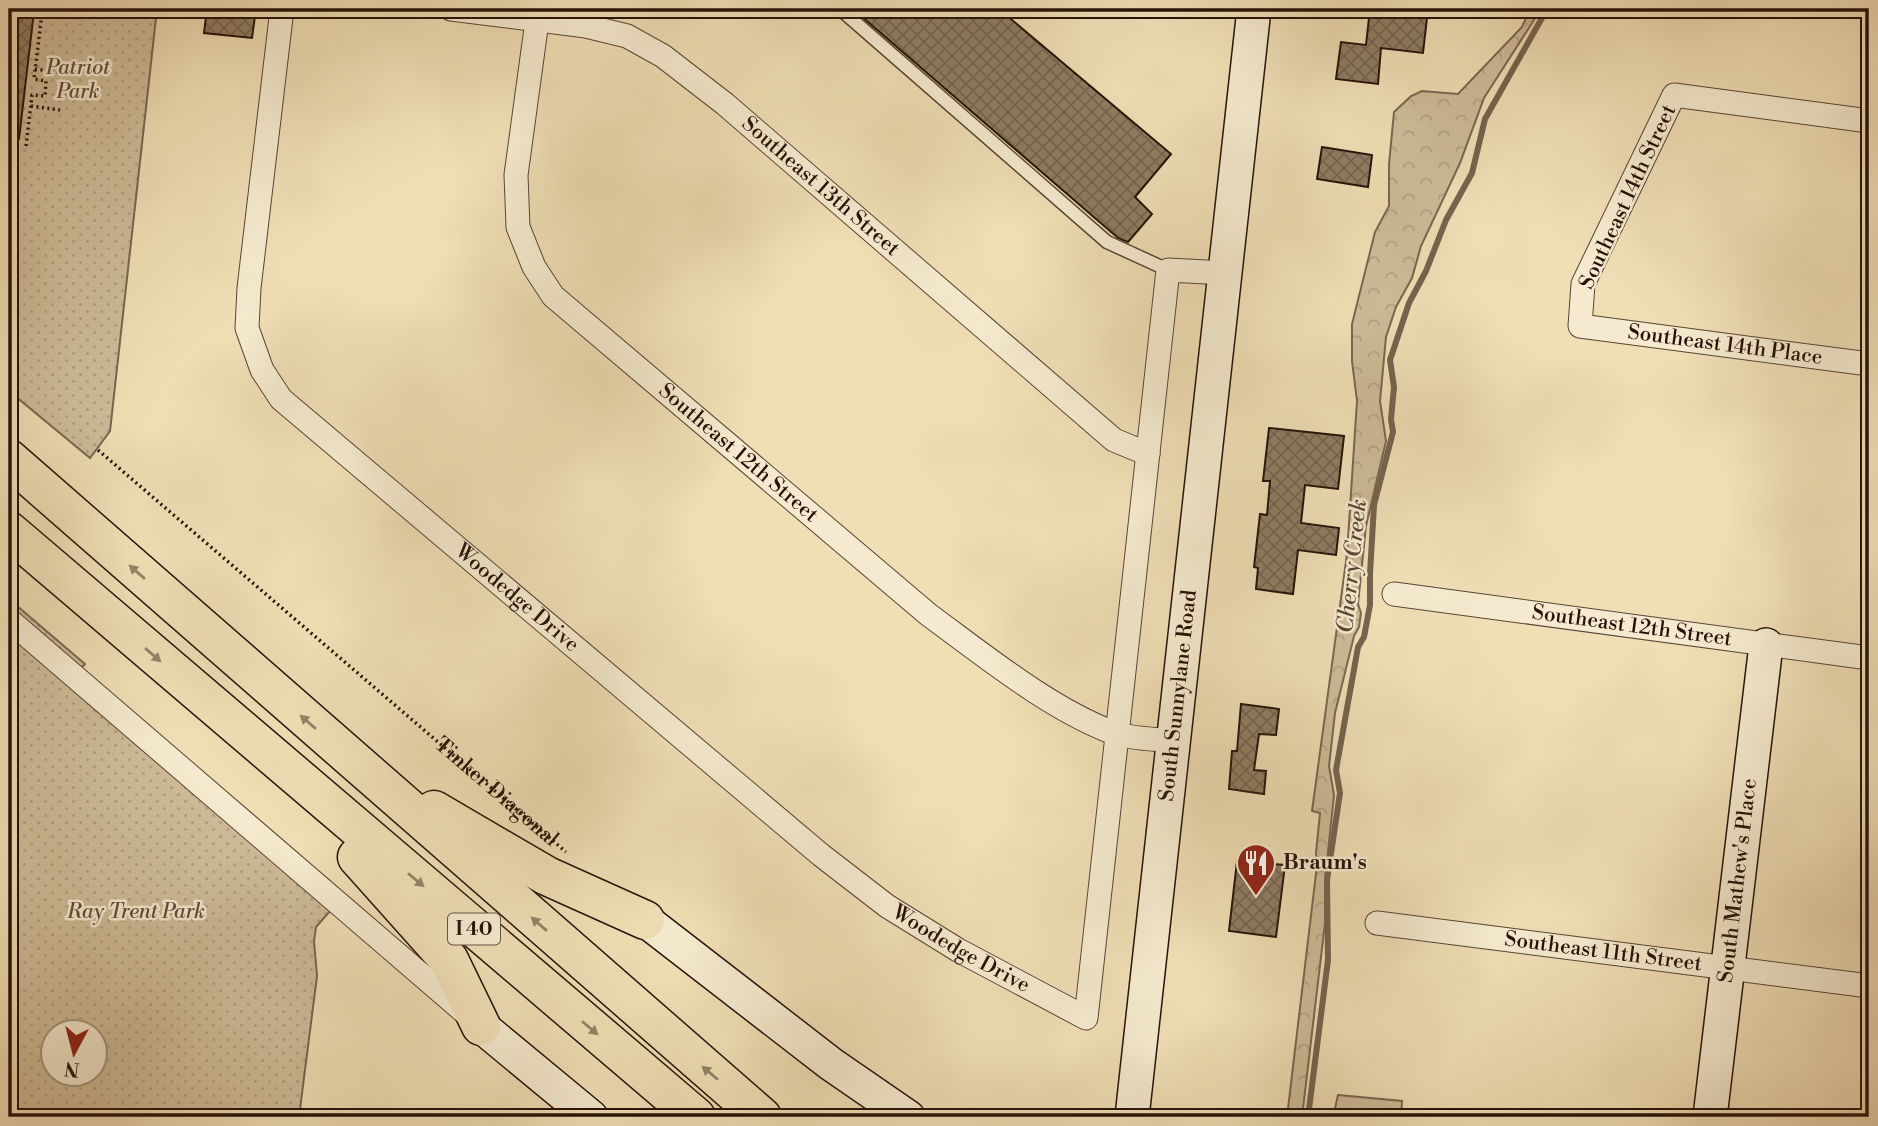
<svg xmlns="http://www.w3.org/2000/svg" width="1878" height="1126" viewBox="0 0 1878 1126" font-family="'Libre Bodoni',serif">
<defs>
<pattern id="grass-tufts" width="24" height="20" patternUnits="userSpaceOnUse" patternTransform="scale(1.75)"><rect width="24" height="20" fill="#cebb98"/><path d="M3 7l-1-3M5 7V3M7 7l1-3M15 17l-1-3M17 17v-4M19 17l1-3" fill="none" stroke="#b1a082"/></pattern>
<pattern id="forest-crowns" width="20" height="18" patternUnits="userSpaceOnUse" patternTransform="scale(1.75)"><rect width="20" height="18" fill="#cebb98"/><path d="M2 6a3 3 0 1 1 6 0M12 15a3 3 0 1 1 6 0" fill="none" stroke="#b1a082"/></pattern>
<pattern id="park-dots" width="8" height="8" patternUnits="userSpaceOnUse" patternTransform="scale(1.75)"><rect width="8" height="8" fill="#cebb98"/><path d="M2 2h.1M6 6h.1" fill="none" stroke="#b1a082" stroke-width="1.8" stroke-linecap="round"/></pattern>
<pattern id="building-cross-hatch" width="8" height="8" patternUnits="userSpaceOnUse" patternTransform="scale(1.75)"><rect width="8" height="8" fill="#8f7c63"/><path d="M0 0l8 8M0 8l8-8" fill="none" stroke="#756450"/></pattern>
</defs>
<rect width="100%" height="100%" fill="#f0deb5"/>
<filter id="stains"><feTurbulence type="fractalNoise" baseFrequency=".00286" numOctaves="4"/><feColorMatrix values="0 0 0 0 .2 0 0 0 0 .09 0 0 0 0 .02 0 0 0 .5 -.17"/></filter>
<radialGradient id="worn" r=".72"><stop offset=".6" stop-color="#630" stop-opacity="0"/><stop offset="1" stop-color="#630" stop-opacity=".3"/></radialGradient>
<polygon fill="url(#grass-tufts)" stroke="#7a6651" stroke-width="2" points="1338,1095 1402,1101 1401,1117 1333,1117"/>
<polygon fill="url(#forest-crowns)" stroke="#7a6651" stroke-width="2" points="1530,9 1541,9 1484,98 1460,163 1421,246 1412,278 1396,307 1386,337 1380,401 1386,441 1366,526 1358,604 1361,613 1359,627 1354,636 1335,713 1329,766 1334,795 1325,880 1325,923 1302,1117 1287,1117 1317,865 1316,853 1320,813 1312,811 1347,554 1357,401 1352,361 1352,324 1375,232 1389,206 1389,164 1394,112 1411,96 1422,91 1458,94 1522,27"/>
<g fill="url(#park-dots)" stroke="#7a6651" stroke-width="2" fill-rule="evenodd">
<polygon points="9,9 157,9 110,431 90,458 9,391"/>
<path d="M 9,599 L 85,664 L 67,683 L 330,911 L 316,927 L 314,941 L 317,976 L 299,1117 L 9,1117 ZM 52,1032 L 94,1032 L 94,1074 L 52,1074 Z"/>
</g>
<g fill="none" stroke-linecap="round" stroke-linejoin="round">
<polyline stroke="#76634e" stroke-width="6" points="1308,1117 1328,960 1327,880 1340,793 1336,770 1358,647 1364,637 1370,605 1370,574 1374,505 1393,432 1391,419 1394,387 1390,360 1409,303 1426,271 1446,220 1472,173 1485,119 1547,9"/>
</g>
<g fill="url(#building-cross-hatch)" stroke="#26120a" stroke-width="2">
<polygon points="17,9 34,11 19,139 9,138 9,32 10,19 15,19"/>
<polygon points="207,9 256,9 252,38 204,33"/>
<polygon points="853,9 999,9 1171,154 1135,197 1152,214 1128,242 1118,238"/>
<polygon points="1370,9 1428,9 1423,53 1381,48 1378,84 1336,79 1341,42 1366,45"/>
<polygon points="1322,147 1372,155 1368,187 1317,179"/>
<polygon points="1269,428 1344,436 1338,489 1305,485 1301,523 1339,528 1336,555 1298,550 1293,594 1256,589 1258,568 1254,567 1260,514 1267,515 1270,481 1263,481"/>
<polygon points="1241,704 1279,709 1276,735 1259,734 1254,770 1266,771 1264,794 1229,789 1232,751 1237,751"/>
<polygon points="1237,861 1285,865 1276,937 1229,931"/>
</g>
<g fill="none" stroke-linecap="round" stroke-linejoin="round">
<defs>
<polyline id="lane" points="840,9 1107,242 1168,270"/>
<g id="street">
<path id="s2" d="M 282,9 L 249,288 L 247,328 L 262,370 L 281,399 L 821,855 L 887,906 L 958,950 L 1086,1018 L 1168,270 L 1225,273"/>
<path id="s3" d="M 451,9 L 586,26 L 627,36 L 663,56 L 725,104 L 1114,440 L 1148,454"/>
<path id="s4" d="M 537,21 L 516,175 L 518,227 L 534,267 L 553,296 L 929,615 C 985,656 1050,709 1114,733 C 1132,739 1155,739 1173,741"/>
<path id="s5" d="M 1869,121 L 1674,95 L 1583,284 L 1580,326 L 1869,364"/>
<path id="s6" d="M 1394,594 L 1869,658"/>
<polyline points="9,620 468,1015"/>
<path id="s7" d="M 1377,923 L 1869,986"/>
</g>
<g id="secondary">
<polyline points="645,920 831,1064 908,1117"/>
<polyline points="481,1026 591,1117"/>
<path id="s8" d="M 1132,1117 L 1254,9"/>
<path id="s9" d="M 1710,1117 L 1766,645"/>
</g>
<g id="highway">
<polyline points="9,459 762,1117"/>
<polyline points="9,531 696,1117"/>
<polyline points="434,810 547,876 645,920"/>
<polyline points="357,857 449,960 481,1026"/>
</g>
</defs>
<use href="#lane" stroke="#584535" stroke-width="15"/>
<use href="#street" stroke="#584535" stroke-width="25"/>
<use href="#secondary" stroke="#26120a" stroke-width="36"/>
<use href="#highway" stroke="#26120a" stroke-width="41"/>
<g stroke="#26120a" stroke-width="3.5" stroke-dasharray="2 3.5" stroke-linecap="butt">
<polyline points="36,9 42,13 47,9"/>
<polyline points="35,69 64,73"/>
<polyline points="31,106 60,110"/>
<polyline points="26,146 32,95 45,96 46,81 34,79 42,13"/>
<path id="s1" d="M 98,450 L 566,852"/>
</g>
<use href="#lane" stroke="#f5eacf" stroke-width="12"/>
<use href="#street" stroke="#f5eacf" stroke-width="23"/>
<use href="#secondary" stroke="#f5eacf" stroke-width="33"/>
<use href="#highway" stroke="#f0deb5" stroke-width="38"/>
</g>
<defs><path id="oneway-solid" d="M-6-.8H1V-3.2L6.5 0L1 3.2V.8H-6Z" transform="scale(1.75)"/></defs>
<g fill="#958268">
<use href="#oneway-solid" transform="translate(137 572) rotate(-139)"/>
<use href="#oneway-solid" transform="translate(153 655) rotate(41)"/>
<use href="#oneway-solid" transform="translate(308 722) rotate(-139)"/>
<use href="#oneway-solid" transform="translate(416 880) rotate(40)"/>
<use href="#oneway-solid" transform="translate(539 924) rotate(-139)"/>
<use href="#oneway-solid" transform="translate(590 1028) rotate(40)"/>
<use href="#oneway-solid" transform="translate(710 1073) rotate(-140)"/>
</g>
<defs>
<symbol id="restaurant-pin" viewBox="-11 -11 22 30"><path d="M0 17L-7.5 6A9.5 9.5 0 1 1 7.5 6Z" fill="#8f2418" stroke="#f5eacf"/><path d="M-5-6h1v4h1v-4h1v4h1v-4h1v5L-1.5 .5V6h-2V.5L-5-1ZM5-6V6H3V1.5H1.5Q1.5-4 5-6Z" fill="#fff"/></symbol>
</defs>
<g fill-rule="evenodd">
<use href="#restaurant-pin" x="1234" y="841" width="44" height="60"/>
</g>
<g text-anchor="middle" dominant-baseline="central" stroke-width="5" stroke-linejoin="round" paint-order="stroke">
<rect fill="#f5eacf" stroke="#645345" stroke-width="2" x="448" y="913.5" width="52" height="31" rx="5"/>
<g font-size="19" font-weight="bold" fill="#26120a">
<text x="474" y="929">I 40</text>
</g>
<g font-size="21" font-style="italic" fill="#614d3c" stroke="#f5eacf">
<text x="78" y="68">Patriot<tspan x="78" dy="24">Park</tspan></text>
<text x="136" y="912">Ray Trent Park</text>
</g>
<g font-size="21" fill="#26120a" stroke="#f5eacf">
<text stroke="none"><textPath href="#s3" startOffset="424">Southeast 13th Street</textPath></text>
<text transform="translate(1628 197) rotate(-65)">Southeast 14th Street</text>
<text stroke="none"><textPath href="#s5" startOffset="595">Southeast 14th Place</textPath></text>
<text stroke="none"><textPath href="#s4" startOffset="528">Southeast 12th Street</textPath></text>
<text stroke="none"><textPath href="#s2" startOffset="709">Woodedge Drive</textPath></text>
<text stroke="none"><textPath href="#s6" startOffset="240">Southeast 12th Street</textPath></text>
<text stroke="none"><textPath href="#s8" startOffset="424">South Sunnylane Road</textPath></text>
<text stroke="none"><textPath href="#s1" startOffset="525">Tinker Diagonal</textPath></text>
<text stroke="none"><textPath href="#s9" startOffset="238">South Mathew's Place</textPath></text>
<text stroke="none"><textPath href="#s2" startOffset="1276">Woodedge Drive</textPath></text>
<text stroke="none"><textPath href="#s7" startOffset="228">Southeast 11th Street</textPath></text>
</g>
<g font-size="21" font-weight="bold" fill="#26120a" stroke="#f5eacf" text-anchor="start">
<text x="1283" y="863">Braum's</text>
</g>
<g font-size="23" font-style="italic" fill="#5b4837" stroke="#f5eacf">
<text transform="translate(1352 566) rotate(-84)">Cherry Creek</text>
</g>
</g>
<rect width="1878" height="1126" fill="none" stroke="#f0deb5" stroke-width="35"/>
<rect x="10" y="10" width="1857" height="1105" fill="none" stroke="#26120a" stroke-width="3.5"/>
<rect x="18" y="18" width="1843" height="1091" fill="none" stroke="#26120a" stroke-width="2"/>
<g transform="translate(74 1053) rotate(187)"><circle r="33" fill="#f5eacf" stroke="#a29480" stroke-width="2"/>
<path d="M0-5L12 26L0 18L-12 26Z" fill="#8f2418"/>
<text y="-10" font-size="19" font-weight="bold" text-anchor="middle" fill="#26120a">N</text>
</g>
<rect width="100%" height="100%" filter="url(#stains)"/>
<rect width="100%" height="100%" fill="url(#worn)"/>
</svg>
